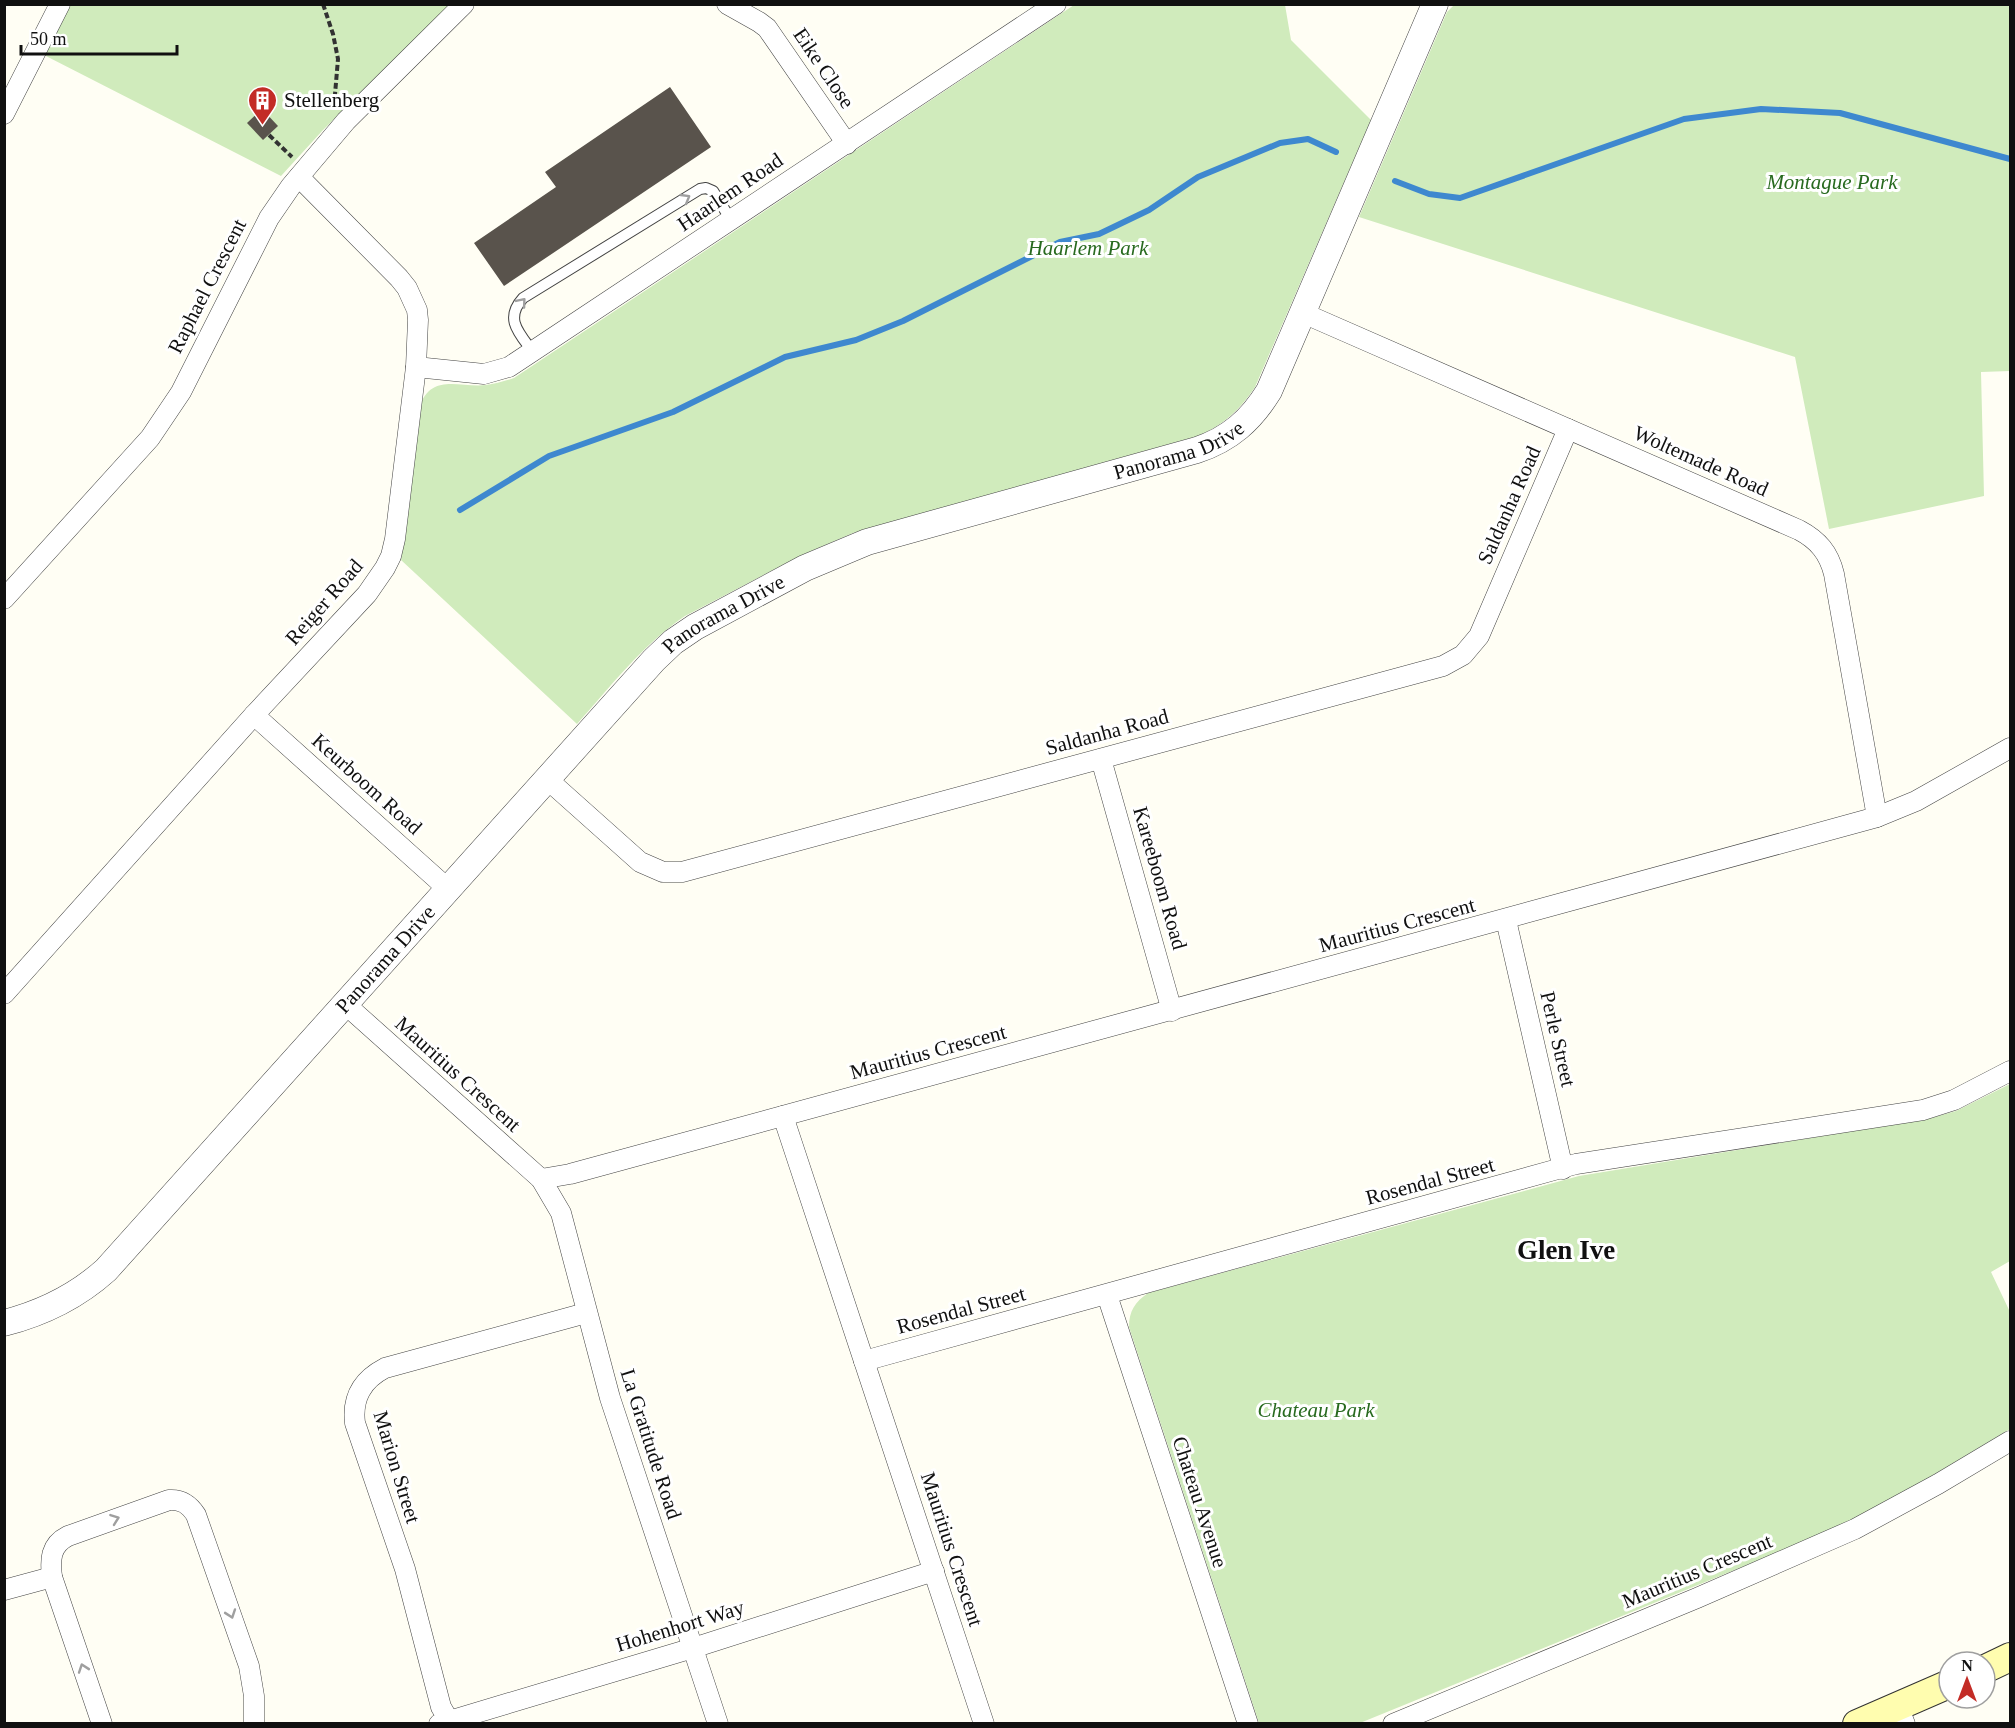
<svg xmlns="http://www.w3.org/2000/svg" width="2015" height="1728" viewBox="0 0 2015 1728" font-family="'Times New Roman',serif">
<rect width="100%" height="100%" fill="#fffef4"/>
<g fill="#d0ebbc">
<polygon points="69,5 449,5 323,130 281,176 44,55"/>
<path d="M 1074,5 L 1285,5 L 1291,40 L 1371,120 L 1255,387 C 1240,410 1223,425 1198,436 L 853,533 L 802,555 L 685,616 C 642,645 611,686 577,724 L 401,560 L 419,408 C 431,372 459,388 486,385 C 495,384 505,381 514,378 Z"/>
<polygon points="1454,5 2010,5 2010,371 1981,372 1984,496 1829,529 1795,357 1359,217 1447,12"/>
<path d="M 2010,1084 L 2010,1261 L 1991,1272 L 2010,1312 L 2010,1429 L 1905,1492 L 1825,1533 L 1360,1723 L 1259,1723 L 1129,1327 C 1129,1311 1135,1302 1148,1293 L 1579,1176 L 1931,1118 L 1956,1111 Z"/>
</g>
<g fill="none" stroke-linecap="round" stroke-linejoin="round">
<g stroke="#3e88cf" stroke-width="6">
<polyline points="1395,181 1429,194 1460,198 1684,119 1761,109 1840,113 2010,159"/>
<polyline points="460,510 549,456 673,412 785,357 856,340 903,321 1060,242 1099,234 1149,210 1198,177 1280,143 1308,139 1336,152"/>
</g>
</g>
<g fill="#59534c">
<polygon points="670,87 711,147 504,286 474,243 556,187 545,172"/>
<polygon points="262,109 278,126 263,140 247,123"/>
</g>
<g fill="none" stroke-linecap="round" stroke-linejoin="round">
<defs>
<path id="service" d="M 533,352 C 519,333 504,319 523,298 L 700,189 L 706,188 L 713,191 L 731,220"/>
<g id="minor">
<polyline points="727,4 759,22 767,28 847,144"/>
<polyline points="4,114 60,4"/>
<path d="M 1303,313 L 1799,530 C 1818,540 1829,553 1834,574 L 1877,817"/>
<polyline points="416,367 484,374 509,367 1056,4"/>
<polyline points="4,599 150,438 181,392 269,218 291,186 346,121 464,4"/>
<polyline points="254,715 448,889"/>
<polyline points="1101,759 1172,1011"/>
<polyline points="547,779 640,862 663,872 682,872 1443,666 1463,655 1479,636 1568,429"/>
<polyline points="1506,920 1563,1169"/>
<polyline points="4,994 254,715 367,594 385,568 391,556 395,539 416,367 418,320 417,310 407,288 399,278 299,177"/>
<polyline points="345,1004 541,1179 561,1213 610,1398 718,1724"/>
<polyline points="783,1116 984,1724"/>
<polyline points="541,1179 570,1174 1877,817 1916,801 2010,748"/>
<polyline points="1107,1295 1248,1724"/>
<polyline points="864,1361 1576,1164 1923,1110 1954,1100 2010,1071"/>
<polyline points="4,1590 52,1577"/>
<polyline points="1898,1706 1905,1724"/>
<path d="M 102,1724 L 52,1577 C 50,1560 50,1545 68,1536 L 169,1500 C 181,1499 189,1504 196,1515 L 249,1666 L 254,1696 L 254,1724"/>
<polyline points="439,1724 693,1648 934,1571"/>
<path d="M 451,1724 L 441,1707 L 405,1569 L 355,1423 C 352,1398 362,1380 385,1368 L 586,1313"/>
<polyline points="1393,1724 1697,1598 1855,1529 1938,1484 2010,1441"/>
</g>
<g id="tertiary">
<path id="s1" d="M 4,1323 C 43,1313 76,1297 106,1270 L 654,660 L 673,642 L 695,627 L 805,568 L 867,542 L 1197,450 C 1230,439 1251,420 1269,391 L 1435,4"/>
</g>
<g id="secondary">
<polyline points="1985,1669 2010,1657"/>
<polyline points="1857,1724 1949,1684"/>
</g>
</defs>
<use href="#service" stroke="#434343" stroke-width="12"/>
<use href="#minor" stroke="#434343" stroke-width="21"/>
<use href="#tertiary" stroke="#434343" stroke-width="27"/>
<use href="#secondary" stroke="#323232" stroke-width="30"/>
<g stroke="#323232" stroke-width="4" stroke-dasharray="6 3" stroke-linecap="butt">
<polyline points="323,4 333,34 338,59 334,106"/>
<polyline points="269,135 292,157"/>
</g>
<use href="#service" stroke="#fff" stroke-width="10"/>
<use href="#minor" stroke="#fff" stroke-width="20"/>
<use href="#tertiary" stroke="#fff" stroke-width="26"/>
<use href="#secondary" stroke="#fffdaf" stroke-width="28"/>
</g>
<defs><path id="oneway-chevron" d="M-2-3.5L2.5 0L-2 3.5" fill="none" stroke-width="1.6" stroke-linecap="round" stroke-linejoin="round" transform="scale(1.5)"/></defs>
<g stroke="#9f9f9f">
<use href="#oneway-chevron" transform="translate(686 198) rotate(-31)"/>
<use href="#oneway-chevron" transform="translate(522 302) rotate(-50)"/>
<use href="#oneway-chevron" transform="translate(115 1519) rotate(-20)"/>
<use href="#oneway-chevron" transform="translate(231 1614) rotate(71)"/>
<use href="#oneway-chevron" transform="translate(83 1668) rotate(-109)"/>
</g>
<defs>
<symbol id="building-pin" viewBox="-11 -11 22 30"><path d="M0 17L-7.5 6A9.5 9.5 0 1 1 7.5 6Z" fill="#c32c26" stroke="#fff"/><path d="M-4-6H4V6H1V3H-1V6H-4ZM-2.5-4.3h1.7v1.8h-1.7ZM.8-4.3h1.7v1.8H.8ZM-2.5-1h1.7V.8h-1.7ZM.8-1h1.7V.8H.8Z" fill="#fff"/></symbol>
</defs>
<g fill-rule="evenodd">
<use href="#building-pin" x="246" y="84" width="33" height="45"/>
</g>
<g text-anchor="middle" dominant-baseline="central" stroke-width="6" stroke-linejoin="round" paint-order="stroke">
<g font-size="21" fill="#101010" stroke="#fff">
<text transform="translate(824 68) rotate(56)">Eike Close</text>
<text transform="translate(730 192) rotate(-34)">Haarlem Road</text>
<text transform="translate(207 286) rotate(-63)">Raphael Crescent</text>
<text stroke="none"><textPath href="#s1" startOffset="1506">Panorama Drive</textPath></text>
<text transform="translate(1701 461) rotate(24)">Woltemade Road</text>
<text transform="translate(1509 505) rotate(-66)">Saldanha Road</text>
<text transform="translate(324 602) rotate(-49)">Reiger Road</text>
<text stroke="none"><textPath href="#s1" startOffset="1020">Panorama Drive</textPath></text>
<text transform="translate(1107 732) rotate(-15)">Saldanha Road</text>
<text transform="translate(367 784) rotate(42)">Keurboom Road</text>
<text transform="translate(1160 878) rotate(74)">Kareeboom Road</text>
<text transform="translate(1397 925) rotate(-15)">Mauritius Crescent</text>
<text stroke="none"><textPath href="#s1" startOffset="534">Panorama Drive</textPath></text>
<text transform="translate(1558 1039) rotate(77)">Perle Street</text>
<text transform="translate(928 1052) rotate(-15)">Mauritius Crescent</text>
<text transform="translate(458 1074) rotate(42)">Mauritius Crescent</text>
<text transform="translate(1430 1181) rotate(-15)">Rosendal Street</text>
<text transform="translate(961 1310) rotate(-15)">Rosendal Street</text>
<text transform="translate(651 1444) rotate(72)">La Gratitude Road</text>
<text transform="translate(397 1467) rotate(73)">Marion Street</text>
<text transform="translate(1200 1502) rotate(72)">Chateau Avenue</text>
<text transform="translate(952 1549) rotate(72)">Mauritius Crescent</text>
<text transform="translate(1697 1571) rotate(-23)">Mauritius Crescent</text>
<text transform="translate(680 1626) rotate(-17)">Hohenhort Way</text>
</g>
<g font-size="21" fill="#101010" stroke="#fff" text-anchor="start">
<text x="284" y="100">Stellenberg</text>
</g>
<g font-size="21" font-style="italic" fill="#286a1f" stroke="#fff">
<text x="1832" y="182">Montague Park</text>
<text x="1088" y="248">Haarlem Park</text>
<text x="1316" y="1410">Chateau Park</text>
</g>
<g font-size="27" font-weight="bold" fill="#101010" stroke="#fff">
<text x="1566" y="1250">Glen Ive</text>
</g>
</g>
<rect width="2015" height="1728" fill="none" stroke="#101010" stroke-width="12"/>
<g transform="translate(1967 1680)"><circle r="28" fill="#ffffff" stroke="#9f9f9f" stroke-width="1.5"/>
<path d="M0-4.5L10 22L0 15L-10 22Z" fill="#c32c26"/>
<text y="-9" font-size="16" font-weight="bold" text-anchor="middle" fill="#101010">N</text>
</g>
<path d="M21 45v9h156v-9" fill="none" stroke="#101010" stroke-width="3"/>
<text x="30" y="45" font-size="18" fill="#101010" stroke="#ffffff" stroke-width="4.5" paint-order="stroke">50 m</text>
</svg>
